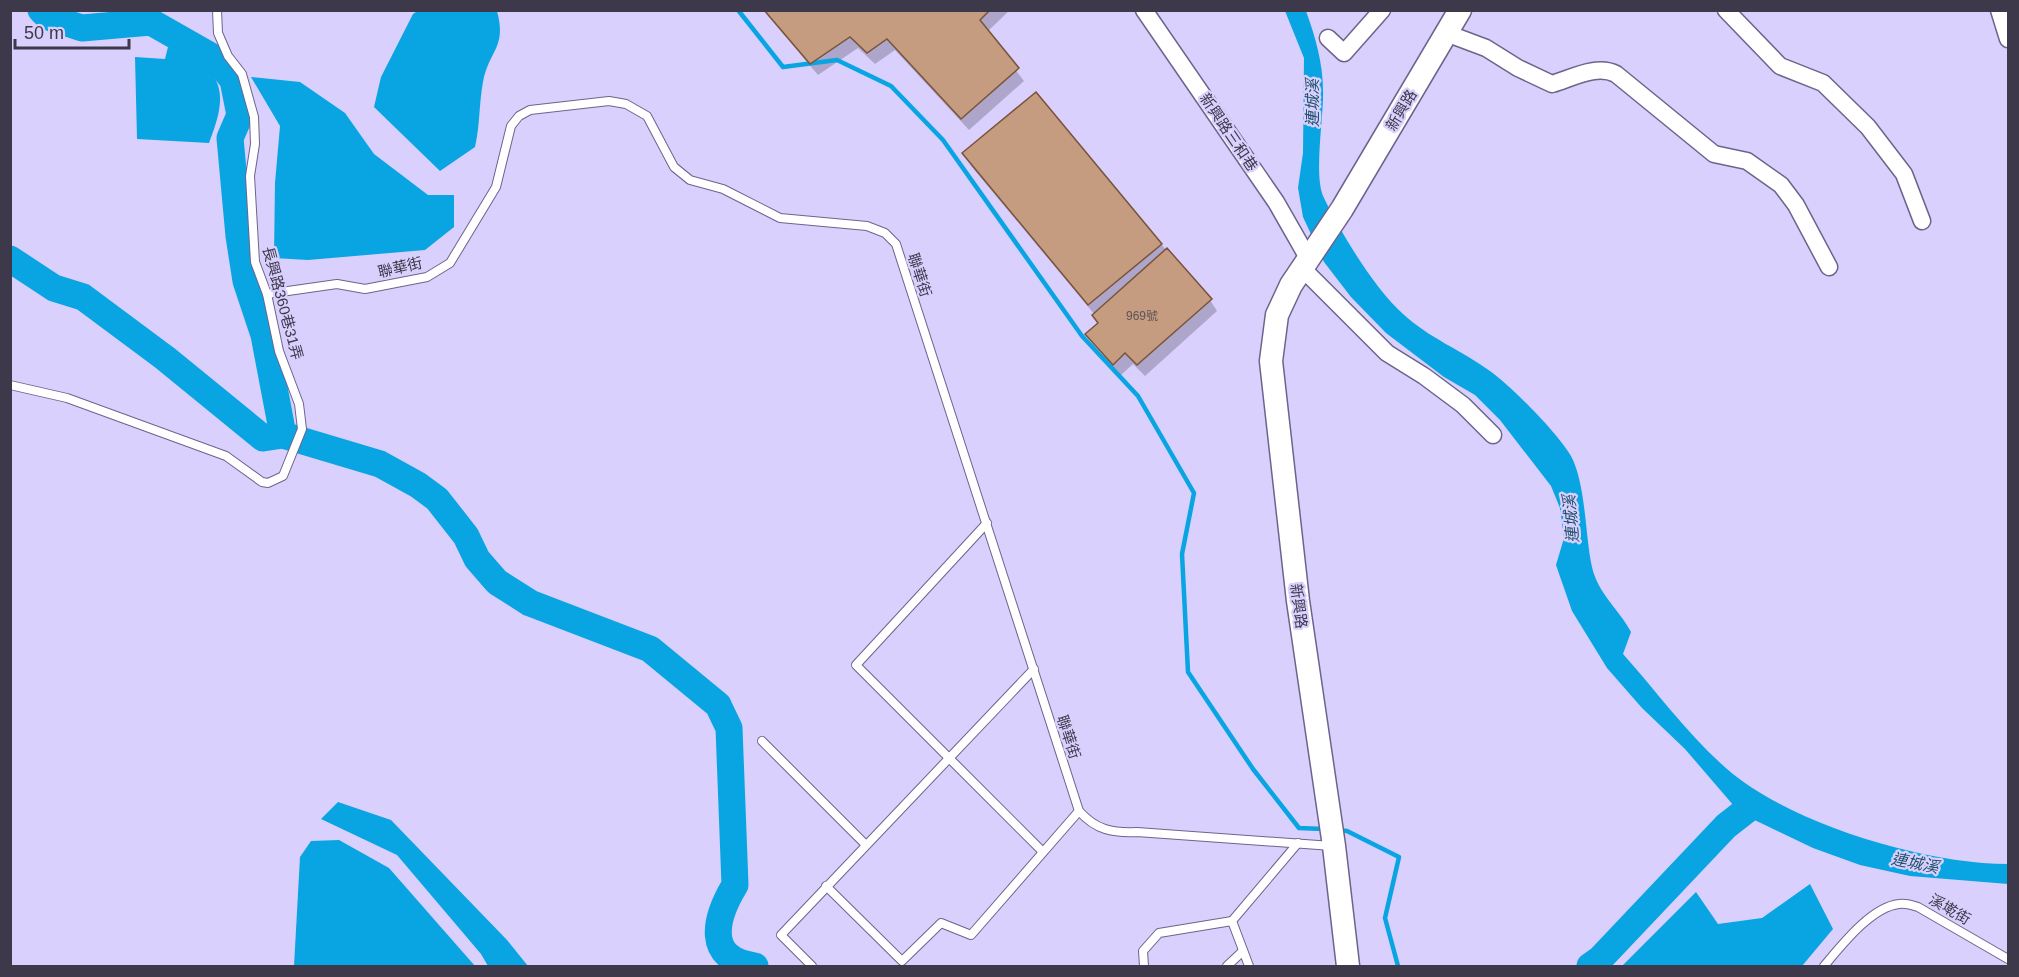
<svg xmlns="http://www.w3.org/2000/svg" width="2019" height="977" viewBox="0 0 2019 977" font-family="Helvetica,'Noto Sans TC',sans-serif">
<rect width="100%" height="100%" fill="#d9d0fd"/>
<g fill="#09a4e2">
<path d="M 419,10 L 497,11 C 507,48 489,50 483,82 C 479,103 480,126 475,147 L 440,171 L 374,107 L 381,77 L 413,14 Z"/>
<path d="M 1285,11 L 1306,11 C 1315,36 1323,63 1323,90 C 1324,116 1313,177 1324,198 C 1341,233 1374,288 1403,314 C 1429,338 1461,350 1490,371 C 1512,387 1557,432 1571,456 C 1586,484 1585,536 1592,567 C 1598,594 1619,609 1631,632 L 1623,654 C 1657,692 1689,736 1727,769 C 1790,824 1925,864 2008,864 L 2008,884 L 1910,876 L 1860,865 L 1813,848 L 1740,813 L 1685,749 L 1642,708 L 1607,668 L 1572,611 L 1556,565 L 1564,538 L 1560,508 L 1551,486 L 1500,420 L 1475,395 L 1444,377 L 1386,333 L 1351,297 L 1324,262 L 1303,217 L 1298,188 L 1303,153 L 1304,58 Z"/>
<path d="M 168,47 C 180,54 197,59 206,68 C 230,88 218,119 209,143 L 137,139 L 135,57 L 165,59 Z"/>
<polygon points="251,77 300,82 345,113 374,154 428,195 454,195 454,227 425,250 308,260 274,258 275,183 280,126"/>
<polygon points="338,802 391,820 507,940 528,966 488,966 481,954 397,855 321,819"/>
<polygon points="339,840 389,868 475,966 294,966 300,857 311,841"/>
<polygon points="1810,884 1833,929 1802,966 1622,966 1696,892 1718,924 1762,918"/>
</g>
<g fill="#0003">
<polygon points="763,10 1010,10 987,32 1024,81 969,130 895,50 875,64 858,48 818,75"/>
<polygon points="964,154 1161,244 1210,300 1217,311 1145,376 1133,364 1120,376 1087,334 1099,324 1095,315 971,166"/>
</g>
<g fill="none" stroke-linecap="round" stroke-linejoin="round">
<g stroke="#09a4e2" stroke-width="4.5">
<polyline points="738,10 783,67 837,60 891,86 943,140 1082,336 1138,396 1194,493 1182,554 1188,672 1253,769 1299,828 1323,829"/>
<polyline points="1338,830 1347,831 1399,857 1385,918 1398,966"/>
</g>
<g stroke="#09a4e2" stroke-width="27">
<path d="M 41,10 L 48,17 L 82,28 L 151,22 L 216,59 L 233,80 L 240,115 L 230,138 L 239,236 L 246,281 L 264,335 L 283,435 L 380,464 L 418,485 L 437,499 L 466,536 L 477,559 L 497,582 L 530,603 L 650,649 L 718,705 L 729,728 L 735,885 C 715,918 704,959 755,966"/>
<polyline points="10,259 54,288 83,297 165,358 263,438 283,435"/>
<polyline points="1590,966 1600,959 1726,826 1753,805"/>
</g>
</g>
<g fill="#c59c80" stroke="#79533a" stroke-width="1.5">
<polygon points="764,10 990,10 980,20 1019,68 961,119 887,39 867,53 850,37 810,64"/>
<polygon points="1036,92 1162,244 1088,305 962,153"/>
<polygon points="1167,248 1212,299 1137,365 1125,353 1113,365 1085,334 1098,323 1092,315"/>
</g>
<g fill="none" stroke-linecap="round" stroke-linejoin="round">
<defs>
<g id="lane">
<path d="M 267,294 L 337,284 L 365,289 L 427,277 L 450,263 L 496,187 L 511,126 L 519,116 L 530,110 L 609,101 L 626,104 L 647,116 L 674,167 L 690,180 L 723,189 L 780,218 L 867,226 L 885,233 L 896,244 L 1079,811 C 1096,830 1112,833 1137,832 L 1332,846"/>
<polyline points="10,385 67,398 226,456 262,482 268,483 283,476 302,429 299,404 279,351 267,294 255,262 250,176 255,144 254,117 242,74 228,56 218,33 217,10"/>
<polyline points="987,523 856,665 1043,852"/>
<polyline points="762,741 866,845"/>
<polyline points="826,886 902,961 941,923 971,935 1079,811"/>
<polyline points="812,966 781,935 1034,669"/>
<polyline points="1144,966 1143,951 1159,933 1232,921"/>
<polyline points="1227,966 1243,951"/>
<polyline points="1249,966 1232,921 1298,843"/>
<path d="M 1824,966 C 1841,946 1871,907 1899,904 C 1905,903 1912,905 1918,907 L 2008,959"/>
</g>
<g id="street">
<polyline points="1144,10 1276,202 1308,258"/>
<polyline points="1726,10 1780,66 1823,83 1868,127 1904,174 1922,221"/>
<polyline points="1999,10 2008,39"/>
<path d="M 1446,33 L 1486,48 L 1518,68 L 1552,84 C 1572,78 1597,64 1616,74 L 1714,154 L 1747,161 L 1781,185 L 1796,205 L 1829,267"/>
<polyline points="1328,38 1344,53 1382,10"/>
<polyline points="1302,268 1387,353 1424,376 1463,405 1493,435"/>
</g>
<polyline id="secondary" points="1348,966 1334,846 1298,601 1271,361 1277,315 1291,285 1342,209 1460,10"/>
</defs>
<use href="#lane" stroke="#6d648b" stroke-width="10"/>
<use href="#street" stroke="#6d648b" stroke-width="19"/>
<use href="#secondary" stroke="#6d648b" stroke-width="25"/>
<use href="#lane" stroke="#fff" stroke-width="8"/>
<use href="#street" stroke="#fff" stroke-width="16"/>
<use href="#secondary" stroke="#fff" stroke-width="22"/>
</g>
<g text-anchor="middle" dominant-baseline="central" stroke-width="4.5" stroke-linejoin="round" paint-order="stroke">
<g font-size="12" fill="#5f5258">
<text x="1142" y="316">969號</text>
</g>
<g font-size="15" fill="#3d394b" stroke="#d9d0fd">
<text transform="translate(1401 110) rotate(-59)">新興路</text>
<text transform="translate(1229 132) rotate(56)">新興路三和巷</text>
<text transform="translate(400 267) rotate(-13)">聯華街</text>
<text transform="translate(920 275) rotate(72)">聯華街</text>
<text transform="translate(283 303) rotate(75)">長興路360巷31弄</text>
<text transform="translate(1299 606) rotate(82)">新興路</text>
<text transform="translate(1069 737) rotate(72)">聯華街</text>
<text transform="translate(1950 909) rotate(30)">溪墘街</text>
</g>
<g font-size="16" font-style="italic" fill="#1f516c" stroke="#d9d0fd">
<text transform="translate(1312 103) rotate(-90)">連城溪</text>
<text transform="translate(1571 519) rotate(-95)">連城溪</text>
<text transform="translate(1915 863) rotate(11)">連城溪</text>
</g>
</g>
<rect width="2019" height="977" fill="none" stroke="#3d394b" stroke-width="24"/>
<path d="M15 39v9h114v-9" fill="none" stroke="#3d394b" stroke-width="3"/>
<text x="24" y="39" font-size="18" fill="#3d394b" stroke="#d9d0fd" stroke-width="4.5" paint-order="stroke">50 m</text>
</svg>
